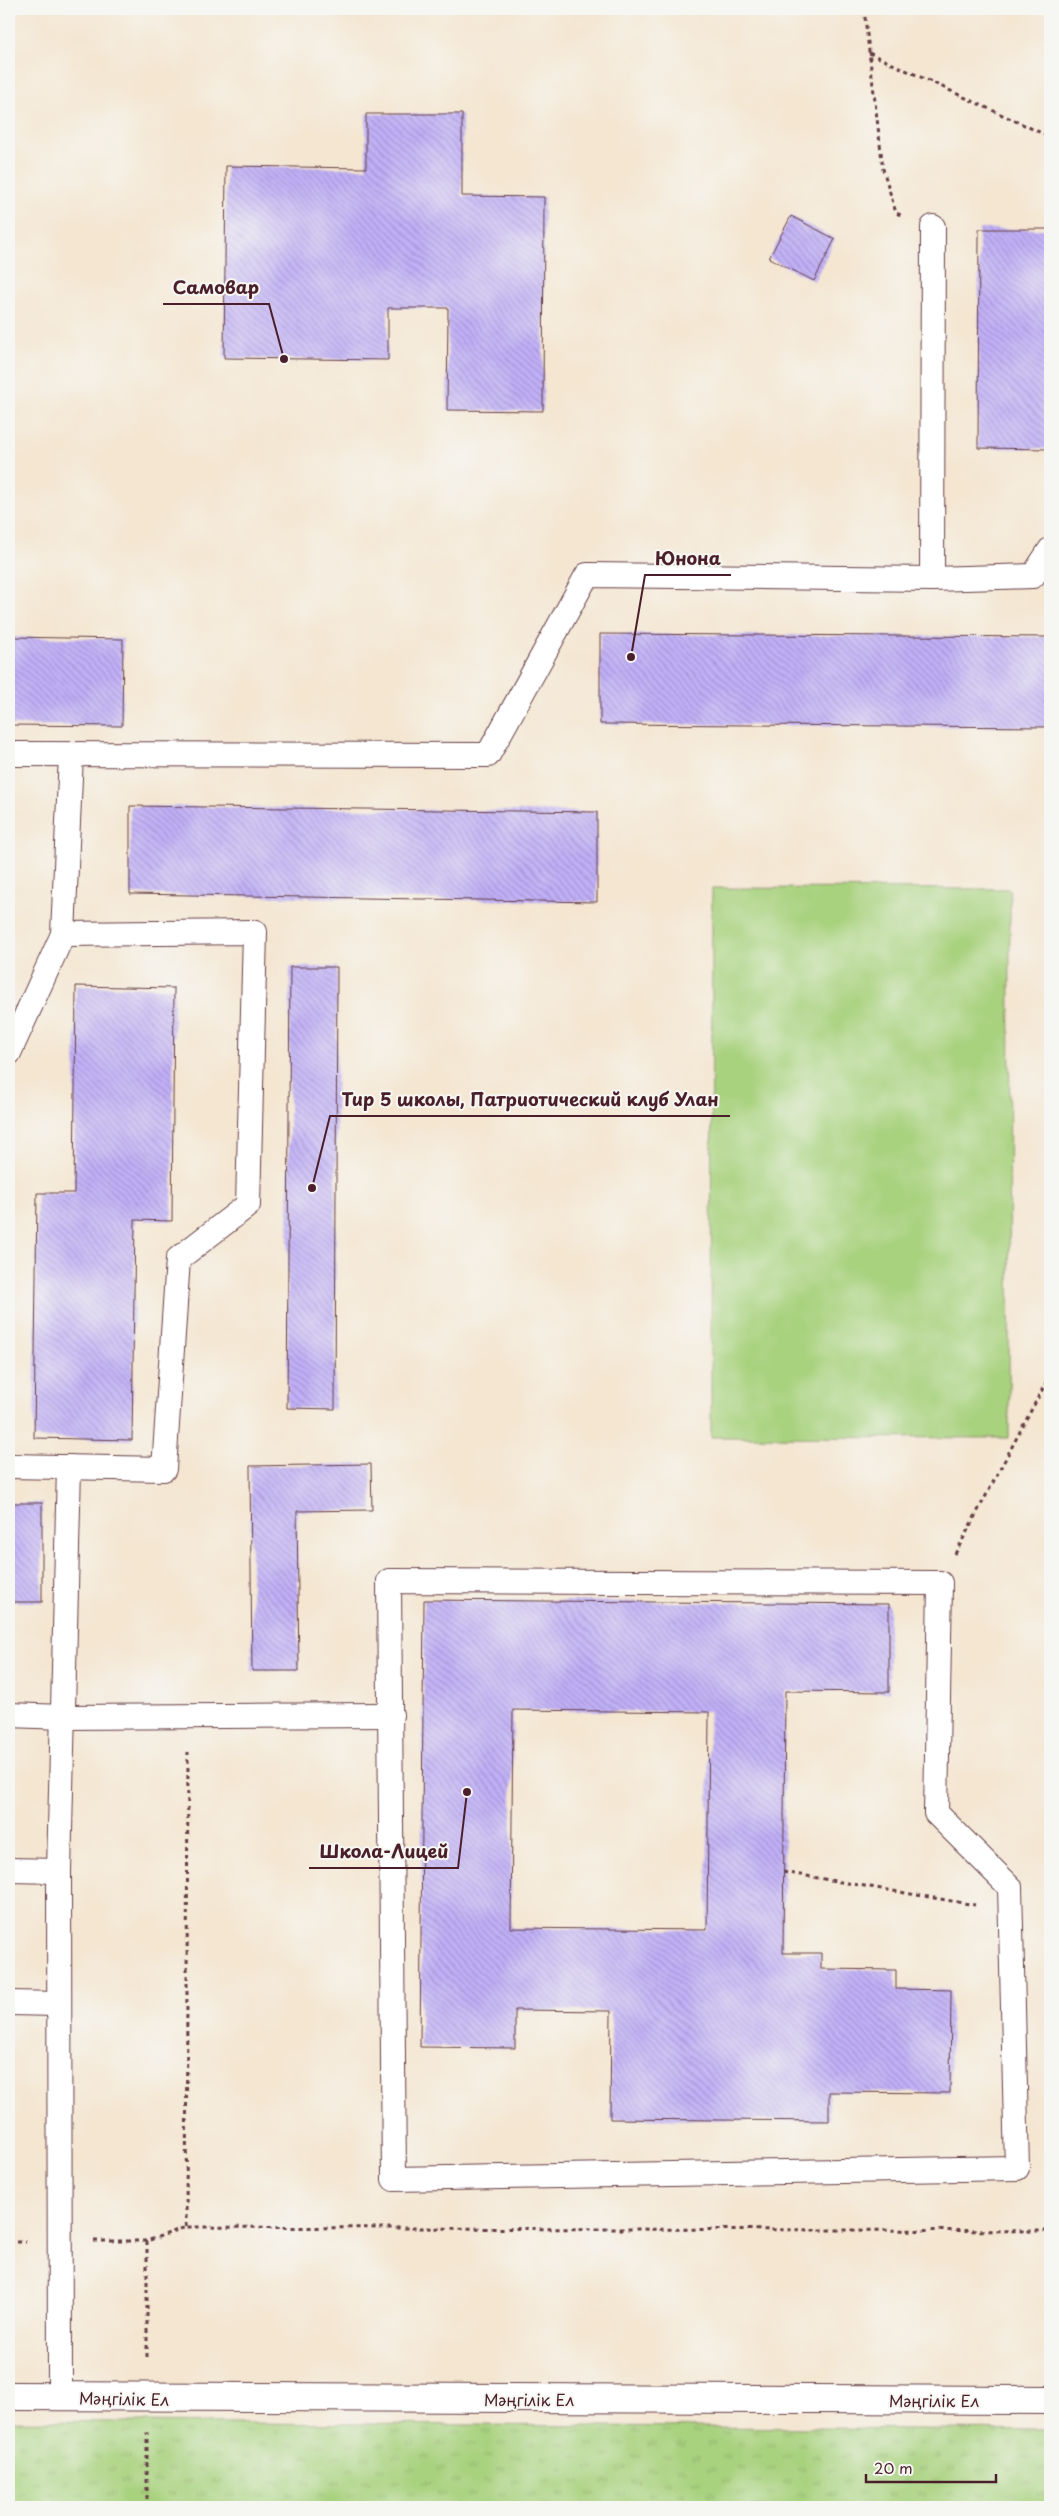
<svg xmlns="http://www.w3.org/2000/svg" width="1059" height="2516" viewBox="0 0 1059 2516" font-family="'Playpen Sans',sans-serif">
<defs>
<pattern id="grass-tufts" width="24" height="20" patternUnits="userSpaceOnUse" patternTransform="scale(1.25)"><rect width="24" height="20" fill="#a8d27e"/><path d="M3 7l-1-3M5 7V3M7 7l1-3M15 17l-1-3M17 17v-4M19 17l1-3" fill="none" stroke="#92b46d"/></pattern>
<pattern id="building-back-hatch" width="6" height="6" patternUnits="userSpaceOnUse" patternTransform="scale(1.25)"><rect width="6" height="6" fill="#c1b1f8"/><path d="M-1 5l2 2M0 0l6 6M5-1l2 2" fill="none" stroke="#9f8fc9"/></pattern>
</defs>
<rect width="100%" height="100%" fill="#f6f6f2"/>
<filter id="ink" filterUnits="userSpaceOnUse"><feTurbulence type="fractalNoise" baseFrequency=".02" numOctaves="2"/><feDisplacementMap in="SourceGraphic" scale="10" xChannelSelector="R" yChannelSelector="G"/><feConvolveMatrix kernelMatrix="1 2 1 2 8 2 1 2 1" color-interpolation-filters="sRGB"/></filter>
<filter id="wash" filterUnits="userSpaceOnUse"><feTurbulence type="fractalNoise" baseFrequency=".0096" numOctaves="4" result="noise"/><feDisplacementMap in="SourceGraphic" scale="20" xChannelSelector="R" yChannelSelector="G"/><feGaussianBlur stdDeviation="1.12" result="paint"/><feColorMatrix in="noise" values="0 0 0 0 0 0 0 0 0 0 0 0 0 0 0 0 0 1.4 0 .05"/><feComposite in="paint" operator="in"/></filter>
<g filter="url(#wash)">
<rect width="100%" height="100%" fill="#f4e6d1"/>
<polygon fill="url(#grass-tufts)" stroke="#797854" points="9,2421 1050,2430 1050,2507 9,2507"/>
<polygon fill="#a8d27e" stroke="#797854" points="712,888 1010,889 1009,1438 711,1437"/>
<g id="blocks">
<g fill="url(#building-back-hatch)" fill-rule="evenodd">
<polygon points="366,114 462,114 462,196 544,197 543,411 447,410 448,308 388,308 388,360 224,358 226,166 366,168"/>
<polygon points="791,216 835,239 814,281 769,258"/>
<polygon points="979,229 1050,229 1050,449 978,448"/>
<polygon points="600,634 1050,637 1050,727 600,724"/>
<polygon points="9,637 123,639 122,726 9,725"/>
<polygon points="130,806 597,812 597,902 130,894"/>
<polygon points="290,967 337,967 335,1409 287,1408"/>
<polygon points="76,986 174,988 172,1221 135,1220 132,1440 34,1438 37,1193 74,1193"/>
<polygon points="371,1464 372,1510 297,1511 299,1671 252,1671 250,1466"/>
<rect x="9" y="1503" width="33" height="99"/>
<path d="M 424,1600 L 889,1604 L 889,1692 L 785,1691 L 783,1953 L 821,1953 L 821,1969 L 896,1970 L 896,1989 L 951,1990 L 950,2093 L 829,2092 L 829,2121 L 610,2119 L 611,2011 L 515,2010 L 515,2048 L 420,2047 ZM 513,1710 L 709,1712 L 707,1930 L 511,1928 Z"/>
</g>
</g>
</g>
<g filter="url(#ink)">
<use href="#blocks" fill-opacity="0" stroke="#643d44" stroke-width="1"/>
<g fill="none" stroke-linecap="round" stroke-linejoin="round">
<defs>
<g id="lane">
<polyline points="932,579 933,227"/>
<polyline points="9,754 488,755 587,575 932,579 1033,576 1050,550"/>
<polyline points="9,1053 63,934 71,755"/>
<polyline points="9,1466 164,1469 178,1259 248,1205 255,932 63,934"/>
<polygon points="389,1581 940,1583 936,1813 1010,1887 1017,2168 394,2179"/>
<polyline points="9,1715 63,1717 391,1715"/>
<polyline points="9,1870 59,1871"/>
<polyline points="9,2003 59,2004"/>
<polyline points="60,2397 59,1871 69,1467"/>
</g>
<polyline id="secondary" points="9,2396 1050,2400"/>
</defs>
<use href="#lane" stroke="#643d44" stroke-width="26"/>
<use href="#secondary" stroke="#643d44" stroke-width="30"/>
<g stroke="#643d44" stroke-width="3" stroke-dasharray="4 4" stroke-linecap="butt">
<polyline points="864,9 883,169 896,213 901,215"/>
<polyline points="869,53 1050,137"/>
<polyline points="955,1554 1050,1375"/>
<polyline points="783,1872 975,1905"/>
<polyline points="186,2227 188,1752"/>
<polyline points="94,2241 147,2241 186,2227 1050,2231"/>
<polyline points="147,2241 147,2359"/>
<polyline points="9,2242 26,2242"/>
<polyline points="147,2507 147,2433"/>
</g>
<use href="#lane" stroke="#fff" stroke-width="24"/>
<use href="#secondary" stroke="#fff" stroke-width="28"/>
</g>
</g>
<g text-anchor="middle" dominant-baseline="central" stroke-width="4" stroke-linejoin="round" paint-order="stroke">
<g font-size="16" fill="#4a1f2b" stroke="#f6f6f2">
<text transform="translate(124 2398) rotate(1)">Мәңгілік Ел</text>
<text x="529" y="2399">Мәңгілік Ел</text>
<text x="934" y="2400">Мәңгілік Ел</text>
</g>
</g>
<path fill="none" stroke="#4a1f2b" stroke-width="2" d="M284 359L269 304H163M631 657L645 575H731M312 1188L330 1116H730M467 1792L458 1868H309"/>
<g fill="#4a1f2b" stroke="#f6f6f2" stroke-width="2">
<circle cx="284" cy="359" r="5"/>
<circle cx="631" cy="657" r="5"/>
<circle cx="312" cy="1188" r="5"/>
<circle cx="467" cy="1792" r="5"/>
</g>
<g font-size="18" text-anchor="middle" font-weight="bold" fill="#4a1f2b" stroke="#f6f6f2" stroke-width="4" stroke-linejoin="round" paint-order="stroke">
<text x="216" y="294">Самовар</text>
<text x="688" y="565">Юнона</text>
<text x="530" y="1106">Тир 5 школы, Патриотический клуб Улан</text>
<text x="384" y="1858">Школа-Лицей</text>
</g>
<rect width="1059" height="2516" fill="none" stroke="#f6f6f2" stroke-width="30"/>
<path d="M866 2474v8h130v-8" fill="none" stroke="#4a1f2b" stroke-width="2.5"/>
<text x="874" y="2474" font-size="15" fill="#4a1f2b" stroke="#f6f6f2" stroke-width="4" paint-order="stroke">20 m</text>
</svg>
